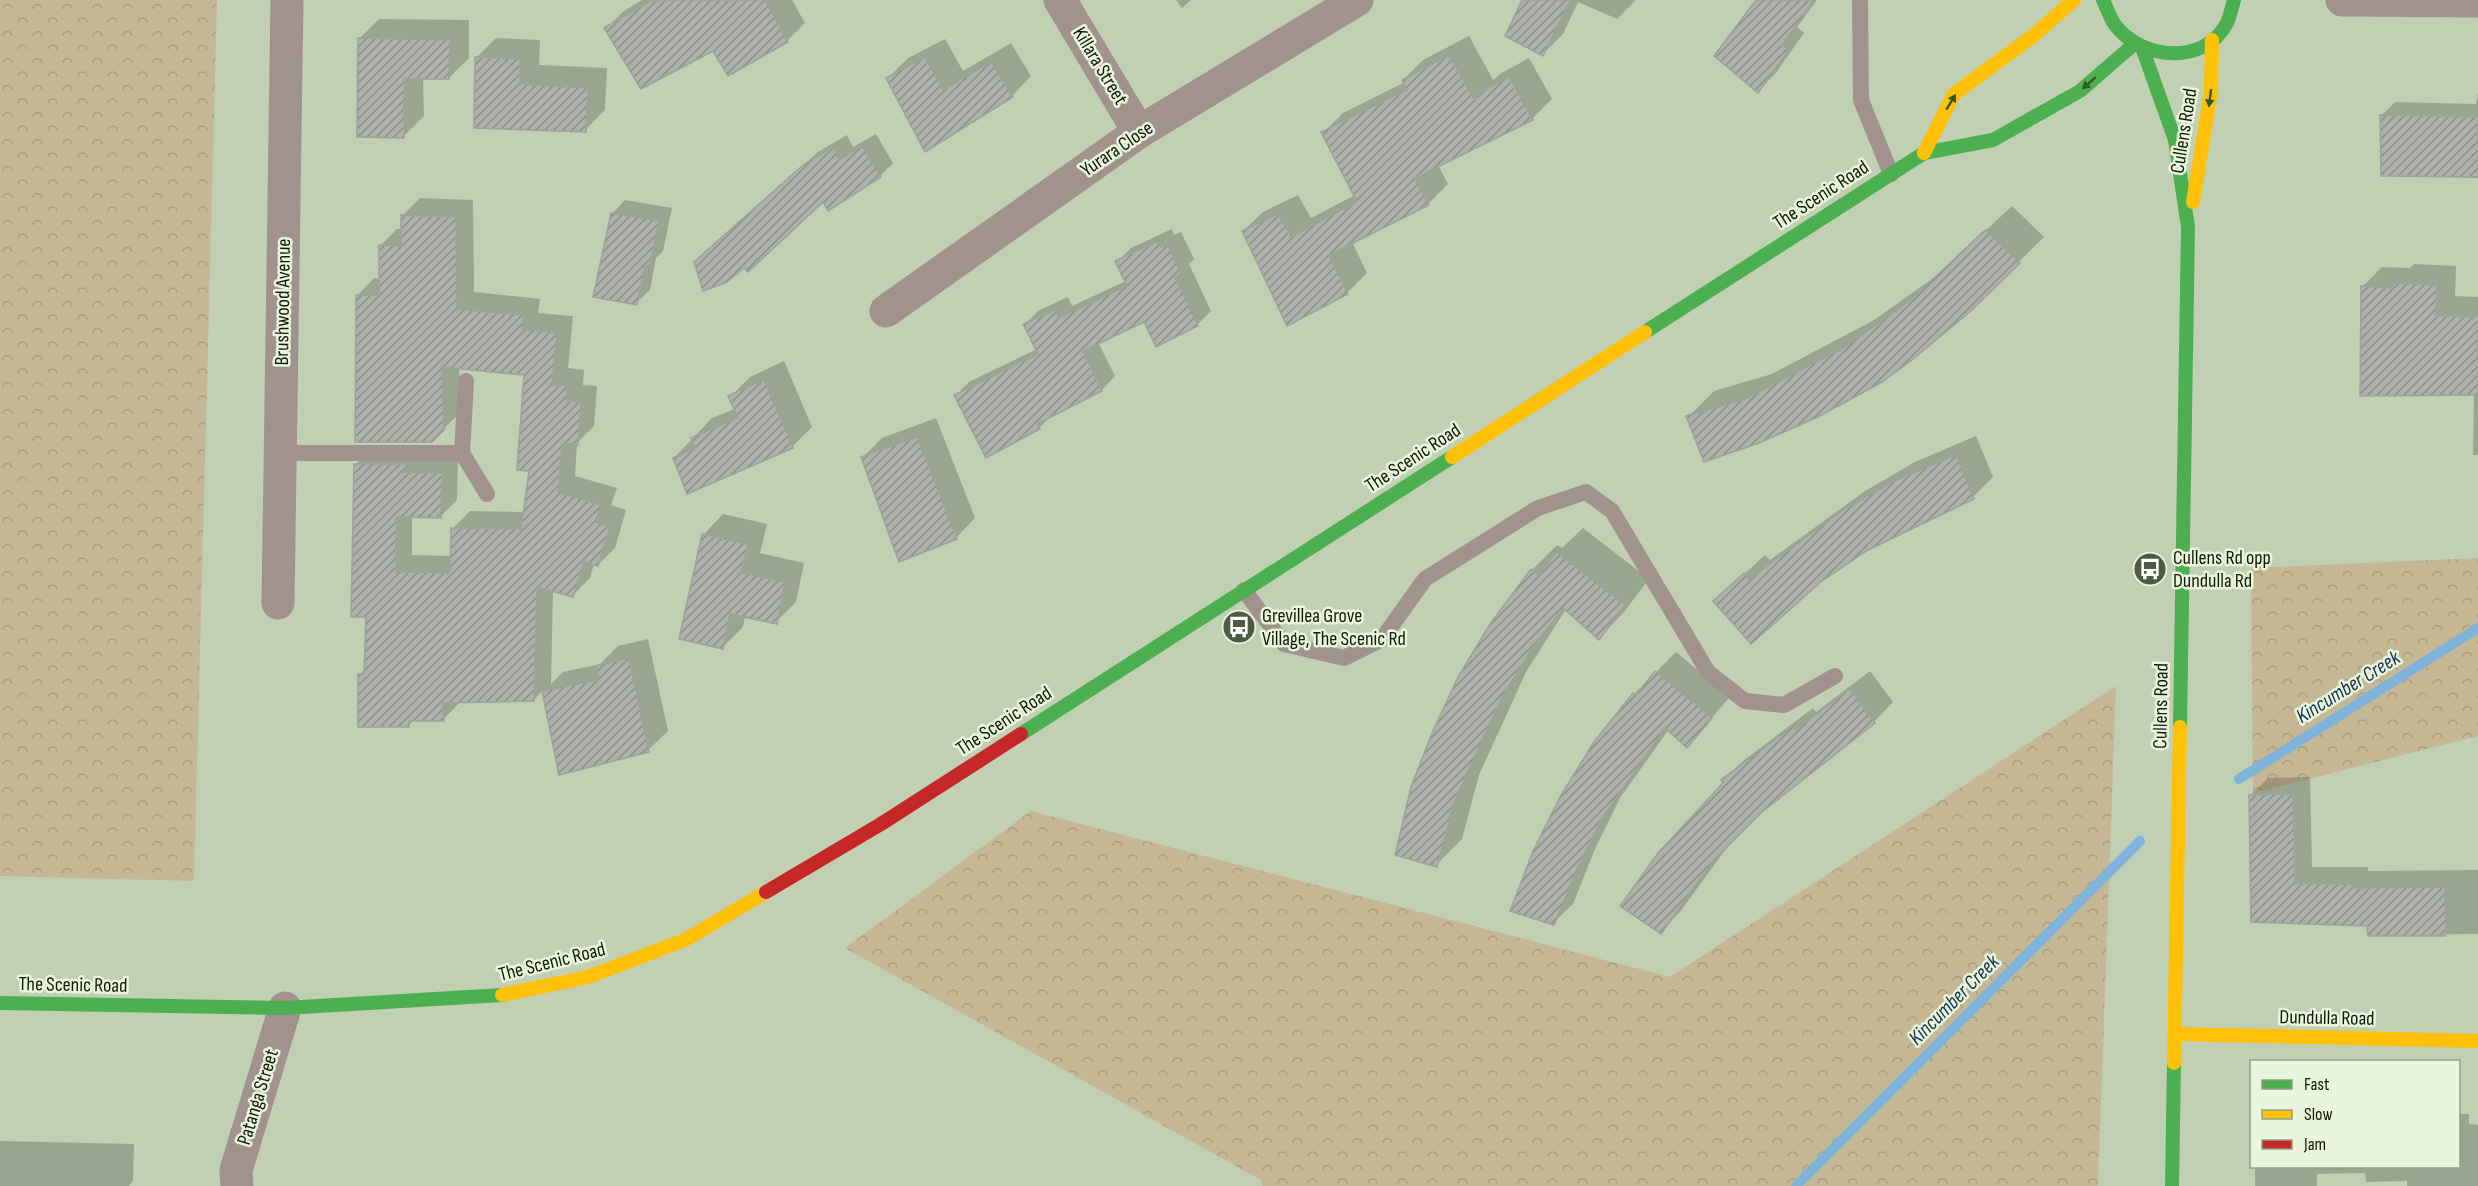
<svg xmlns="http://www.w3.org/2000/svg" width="2478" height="1186" viewBox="0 0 2478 1186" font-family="'Sofia Sans Condensed',sans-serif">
<defs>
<pattern id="forest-crowns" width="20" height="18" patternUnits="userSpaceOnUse" patternTransform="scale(1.5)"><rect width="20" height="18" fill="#c6b894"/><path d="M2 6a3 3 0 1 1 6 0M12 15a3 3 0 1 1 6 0" fill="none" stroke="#a99e7e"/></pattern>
<pattern id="building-hatch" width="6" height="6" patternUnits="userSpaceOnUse" patternTransform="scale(1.5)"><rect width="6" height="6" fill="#aeb0ac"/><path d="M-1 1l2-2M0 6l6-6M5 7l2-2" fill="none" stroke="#8c8e8a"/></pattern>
</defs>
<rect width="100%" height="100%" fill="#c1cfb3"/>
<g fill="url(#forest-crowns)">
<polygon points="0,0 217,0 194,881 0,876"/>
<polygon points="2478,558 2478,736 2253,793 2251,568"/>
<polygon points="2116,686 2098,1186 1262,1186 1261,1180 845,948 1031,811 1670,977"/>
</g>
<g fill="#0003">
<polygon points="642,0 792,0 805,23 787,41 714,49 606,28 624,11"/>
<polygon points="1176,0 1191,0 1182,8"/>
<polygon points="1524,0 1636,0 1617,19 1578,2 1563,34 1543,54"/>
<polygon points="1758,0 1817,0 1797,27 1804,33 1775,74 1758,91"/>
<polygon points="379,19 469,20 469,58 449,78 423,78 424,116 404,136 359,39"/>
<polygon points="1469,36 1493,80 1500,74 1529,58 1552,99 1532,119 1438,165 1448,184 1428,204 1352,242 1367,273 1347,293 1243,231 1263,212 1298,195 1311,218 1355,195 1323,133 1343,113 1405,82 1403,80 1423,60"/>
<polygon points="496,38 540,40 539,65 607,68 605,110 585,130 476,58"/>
<polygon points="945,39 963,71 1011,43 1031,76 1012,96 926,150 888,78 908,58"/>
<polygon points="2478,93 2478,178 2383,174 2382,115 2395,102 2476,104"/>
<polygon points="876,134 893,163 880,176 710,249 818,152 847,135 853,147"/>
<polygon points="420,198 473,200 474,292 540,299 538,313 573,316 568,368 584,370 583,385 597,386 594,426 577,443 575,476 617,488 611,505 626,510 615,548 598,565 594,564 590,578 573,595 553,590 551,684 563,672 600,664 618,646 648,639 668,731 648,750 560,773 543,690 534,700 460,702 443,720 414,720 409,725 360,674 366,668 367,616 356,464 373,447 458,456 457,500 440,517 412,516 412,555 452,556 452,529 470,511 525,512 531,470 525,374 459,367 461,412 431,441 357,296 374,278 380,279 380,246 397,229 403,229 403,215"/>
<polygon points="625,200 672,208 663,251 656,258 650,290 636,303 612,214"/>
<polygon points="2012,206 2044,237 1971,309 1881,381 1688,417 1714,391 1772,374 1874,320 1939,274"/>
<polygon points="1172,229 1174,235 1181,232 1194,259 1189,264 1211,311 1197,325 1145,320 1098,342 1115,376 1102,390 1053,414 1039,428 956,395 969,382 1037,349 1025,324 1038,311 1068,297 1072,306 1126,281 1117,262 1131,248"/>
<polygon points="2414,264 2456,266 2455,296 2478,297 2478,455 2473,455 2474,394 2362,287 2382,267 2410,268"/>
<polygon points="784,361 812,427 793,446 688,492 674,458 712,418 735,409 730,397 750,377"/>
<polygon points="936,418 975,518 956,538 862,458 882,438"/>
<polygon points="1976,436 1993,477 1973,497 1715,601 1765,555 1770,560 1865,491 1915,462"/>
<polygon points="723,514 767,524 760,553 804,563 796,602 776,622 745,616 743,627 723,647 681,638 704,534"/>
<polygon points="1583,528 1649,579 1624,612 1599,638 1566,609 1526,672 1479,775 1462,839 1436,865 1396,854 1532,570 1557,545 1562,548"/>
<polygon points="1676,652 1730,697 1687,746 1669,729 1620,798 1595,849 1573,904 1553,923 1634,694"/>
<polygon points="1870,671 1893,702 1874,722 1761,811 1733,839 1680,912 1660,932 1726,783 1723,780 1743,761 1813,708 1816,712"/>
<polygon points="2310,777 2312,867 2368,867 2368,871 2478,870 2478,934 2369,935 2369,924 2253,920 2250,796 2268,778"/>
<polygon points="2458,1114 2469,1114 2469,1124 2478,1125 2478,1186 2407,1186 2407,1181 2366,1182 2365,1173 2317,1174 2317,1186 2255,1186 2255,1166 2458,1166"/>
<polygon points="0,1141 134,1144 133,1181 129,1186 0,1186"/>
</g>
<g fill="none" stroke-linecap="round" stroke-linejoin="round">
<g stroke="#7fb3da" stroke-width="10">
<polyline points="2239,779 2478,628"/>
<polyline points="1796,1186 2140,841"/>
</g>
</g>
<g fill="url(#building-hatch)" stroke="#9fa19d" stroke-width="1.5">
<polygon points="652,0 765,0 788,42 728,76 713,51 641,89 604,28"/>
<polygon points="1522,0 1570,0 1543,56 1505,36"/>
<polygon points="1756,0 1814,0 1782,45 1789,50 1758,93 1714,56"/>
<polygon points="358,38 450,40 449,79 404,79 404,138 357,137"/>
<polygon points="1449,55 1475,101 1478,93 1509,77 1533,120 1415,178 1429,205 1329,255 1348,294 1287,326 1242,231 1278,214 1291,237 1357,202 1321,132 1407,90 1402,80"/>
<polygon points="475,57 520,59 520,84 588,88 586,132 474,128"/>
<polygon points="925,57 943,90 991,62 1013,97 925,152 886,78"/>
<polygon points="2380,115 2478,117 2478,177 2381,176"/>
<polygon points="862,146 881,177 828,211 823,202 748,272 744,268 727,282 703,291 694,262 803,165 833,147 839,160"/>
<polygon points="611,213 659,221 650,266 645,265 637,305 593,297"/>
<polygon points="401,215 456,217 457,309 523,315 522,329 557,333 552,385 567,386 567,401 581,402 578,445 562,443 558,492 601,505 595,522 610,527 598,566 584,562 573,597 537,587 534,701 443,703 444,721 409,721 409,727 358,727 358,674 364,674 366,617 351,617 354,464 411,464 402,472 442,473 441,518 396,517 396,572 450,573 451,528 521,529 529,471 517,470 524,375 442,367 444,430 432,442 355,442 356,295 379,295 379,245 401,246"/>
<polygon points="1985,230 2020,263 1972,310 1912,360 1882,382 1818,417 1759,443 1704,462 1686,416 1745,399 1847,346 1912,299"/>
<polygon points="1158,241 1161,247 1167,244 1181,274 1175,277 1198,326 1156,347 1144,322 1083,351 1102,391 1037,424 1040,429 986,458 954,395 1038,354 1023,324 1055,310 1059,318 1127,286 1115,261"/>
<polygon points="2393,283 2437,285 2436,316 2478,317 2478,395 2360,396 2361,286 2393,288"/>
<polygon points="764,380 793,448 687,494 673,458 695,448 691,438 738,418 728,396"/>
<polygon points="917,437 957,539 899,562 861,457"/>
<polygon points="1956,455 1974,499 1868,550 1822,581 1751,644 1713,601 1744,573 1749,579 1843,510 1894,481"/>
<polygon points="702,534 748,544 741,573 785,582 777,624 730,614 723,649 679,639"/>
<polygon points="1556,552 1625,605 1599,640 1563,608 1530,651 1501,699 1454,802 1437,867 1395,855 1411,787 1432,733 1458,677 1490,624 1531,569 1539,576"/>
<polygon points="629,658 649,752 559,775 542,691 599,680 596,666"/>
<polygon points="1655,671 1712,718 1687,748 1665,728 1601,820 1576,871 1554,925 1510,911 1533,851 1561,795 1594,742 1633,693 1636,695"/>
<polygon points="1850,689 1875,723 1762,812 1713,861 1661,934 1620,906 1658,853 1723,783 1721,780 1793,726 1795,730"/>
<polygon points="2293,794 2295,884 2351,884 2351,888 2445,887 2446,936 2368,936 2367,926 2251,922 2249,795"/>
</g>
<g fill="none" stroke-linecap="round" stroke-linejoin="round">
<g stroke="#a0938e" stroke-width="16">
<polyline points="1860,0 1861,100 1891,174"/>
<polyline points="281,453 462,453 466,381"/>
<polyline points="462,453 487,494"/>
<polyline points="1244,590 1284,644 1344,658 1382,639 1425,579 1538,508 1586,492 1612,511 1708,672 1745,701 1784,705 1835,676"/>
</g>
<g stroke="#a0938e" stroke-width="33">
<polyline points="1060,0 1139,132"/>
<polyline points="2342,0 2478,1"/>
<polyline points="886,311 1139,132 1357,0"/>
<polyline points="278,603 287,0"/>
<polyline points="237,1186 236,1170 285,1008"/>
</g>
<g stroke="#4caf50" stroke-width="14">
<path d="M 2103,0 C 2107,8 2110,18 2115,25 C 2142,60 2204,66 2227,23 C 2230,16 2232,7 2234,0"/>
<polyline points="2143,50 2175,140 2188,227 2180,727"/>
<polyline points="1645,332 1924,153 1993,140 2080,91 2133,45"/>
<polyline points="1021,734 1452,457"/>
<polyline points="0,1003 285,1008 502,995"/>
<polyline points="2172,1186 2174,1063"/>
</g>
<g stroke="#ffc107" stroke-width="14">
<polyline points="1924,153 1954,94 2033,36 2074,0"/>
<polyline points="2193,202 2211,91 2212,40"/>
<polyline points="1452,457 1645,332"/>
<polyline points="502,995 588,977 687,939 766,892"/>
<polyline points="2176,1034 2478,1041"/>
<polyline points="2174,1063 2180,727"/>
</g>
<polyline stroke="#c62828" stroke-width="14" points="766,892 881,824 1021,734"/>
</g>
<defs><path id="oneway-solid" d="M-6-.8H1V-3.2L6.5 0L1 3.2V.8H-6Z" transform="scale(1.5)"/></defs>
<g fill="#2c5d28">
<use href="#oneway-solid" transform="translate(2089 83) rotate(139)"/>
<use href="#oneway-solid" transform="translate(2210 98) rotate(97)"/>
<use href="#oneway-solid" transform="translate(1951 102) rotate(-59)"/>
</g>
<defs>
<symbol id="bus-disc" viewBox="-11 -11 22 22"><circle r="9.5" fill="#4f5943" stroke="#e9f6dd"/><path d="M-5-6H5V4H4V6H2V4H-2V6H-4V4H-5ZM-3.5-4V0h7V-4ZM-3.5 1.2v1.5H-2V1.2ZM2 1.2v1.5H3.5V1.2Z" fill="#fff"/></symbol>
</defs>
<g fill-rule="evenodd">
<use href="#bus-disc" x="2131" y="550" width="38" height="38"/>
<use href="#bus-disc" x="1220" y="608" width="38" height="38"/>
</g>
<g text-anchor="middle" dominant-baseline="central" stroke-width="5" stroke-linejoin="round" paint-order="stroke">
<g font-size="20" fill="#111a07" stroke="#e9f6dd">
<text transform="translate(1100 66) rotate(59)">Killara Street</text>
<text transform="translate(2184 131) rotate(-81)">Cullens Road</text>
<text transform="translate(1117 149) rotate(-34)">Yurara Close</text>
<text transform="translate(1821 195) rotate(-33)">The Scenic Road</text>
<text transform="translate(283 302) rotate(-89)">Brushwood Avenue</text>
<text transform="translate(1413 458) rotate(-33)">The Scenic Road</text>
<text transform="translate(2161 706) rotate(-89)">Cullens Road</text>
<text transform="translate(1004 721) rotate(-33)">The Scenic Road</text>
<text transform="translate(552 962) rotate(-14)">The Scenic Road</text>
<text transform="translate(73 985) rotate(1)">The Scenic Road</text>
<text transform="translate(2327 1018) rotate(1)">Dundulla Road</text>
<text transform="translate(258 1097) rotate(-73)">Patanga Street</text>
</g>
<g font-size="20" fill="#111a07" stroke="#e9f6dd" text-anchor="start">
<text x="2173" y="558">Cullens Rd opp<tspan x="2173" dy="23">Dundulla Rd</tspan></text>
<text x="1262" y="616">Grevillea Grove<tspan x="1262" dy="23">Village, The Scenic Rd</tspan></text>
</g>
<g font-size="21" font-style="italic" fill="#16324e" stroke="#e9f6dd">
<text transform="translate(2348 687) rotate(-32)">Kincumber Creek</text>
<text transform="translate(1954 1000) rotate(-45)">Kincumber Creek</text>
</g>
</g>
<rect x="2250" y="1060" width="210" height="108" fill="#e9f6dd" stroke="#939e87" stroke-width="1.5"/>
<rect x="2262" y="1080" width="30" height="9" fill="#4caf50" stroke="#939e87" stroke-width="1.5"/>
<text x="2304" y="1090" font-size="18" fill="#111a07">Fast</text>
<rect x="2262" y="1110" width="30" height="9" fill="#ffc107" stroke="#939e87" stroke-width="1.5"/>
<text x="2304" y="1120" font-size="18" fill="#111a07">Slow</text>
<rect x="2262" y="1140" width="30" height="9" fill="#c62828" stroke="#939e87" stroke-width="1.5"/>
<text x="2304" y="1150" font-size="18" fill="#111a07">Jam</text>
</svg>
